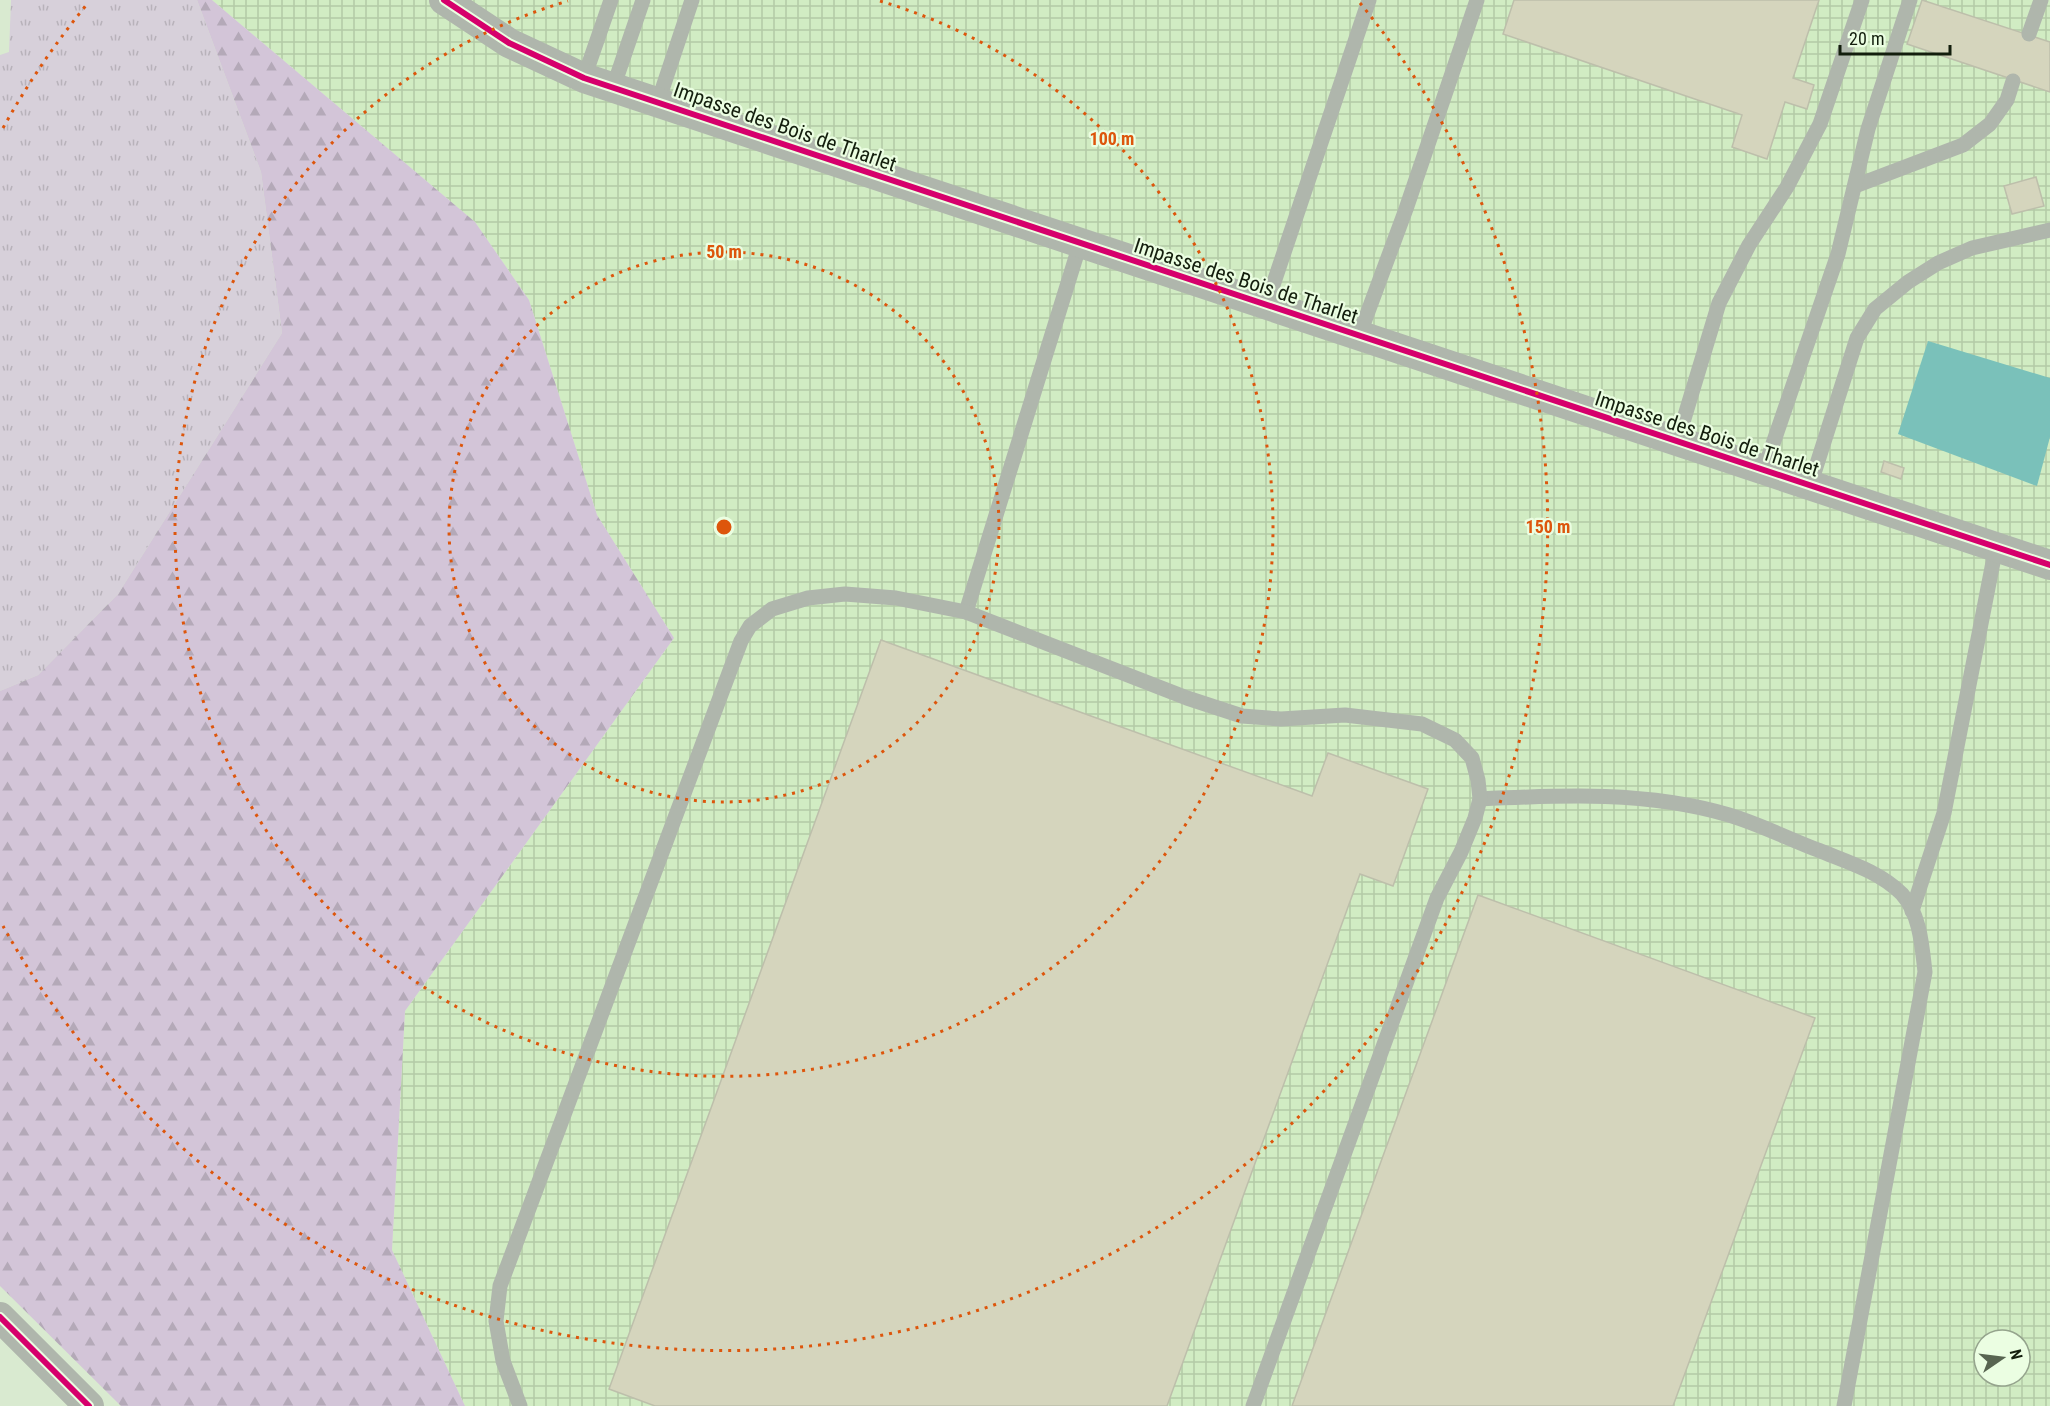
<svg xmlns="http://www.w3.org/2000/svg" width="2050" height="1406" viewBox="0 0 2050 1406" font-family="'Roboto Condensed',sans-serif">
<defs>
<pattern id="industrial-grid" width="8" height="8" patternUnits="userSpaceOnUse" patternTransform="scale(1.5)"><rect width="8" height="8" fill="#d1ecc3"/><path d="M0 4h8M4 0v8" fill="none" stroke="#b3caa6"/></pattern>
<pattern id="grass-tufts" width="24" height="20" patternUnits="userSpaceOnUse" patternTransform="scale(1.5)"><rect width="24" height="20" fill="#d7d0da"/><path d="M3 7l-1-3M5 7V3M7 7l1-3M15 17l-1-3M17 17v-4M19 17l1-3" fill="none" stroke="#b8b2ba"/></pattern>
<pattern id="forest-firs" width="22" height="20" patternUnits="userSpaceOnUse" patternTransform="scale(1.5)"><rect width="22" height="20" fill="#d3c5d8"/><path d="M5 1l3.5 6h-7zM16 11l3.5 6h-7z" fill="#b4a9b8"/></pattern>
</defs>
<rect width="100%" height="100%" fill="#d9ead0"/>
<path fill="url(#industrial-grid)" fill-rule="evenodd" d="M 212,0 L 2050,0 L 2050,1406 L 465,1406 L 392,1250 L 405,1011 L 674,638 L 597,515 L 529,300 L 475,222 ZM 1984,1340 L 2020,1340 L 2020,1376 L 1984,1376 Z"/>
<polygon fill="url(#grass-tufts)" points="11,0 197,0 261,172 282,333 118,594 38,675 0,691 0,55 9,52"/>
<polygon fill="url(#forest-firs)" points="197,0 212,0 475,222 529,300 597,515 674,638 405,1011 392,1250 465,1406 121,1406 0,1286 0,691 38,675 118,594 282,333 261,172"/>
<polygon fill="#7ac1ba" points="1928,341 2050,378 2050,437 2037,486 1898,434"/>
<g fill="#d5d5bd" stroke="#bdbfab" stroke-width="1.5">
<polygon points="1514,0 1819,0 1793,78 1814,85 1807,109 1785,102 1767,159 1732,147 1742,115 1503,34"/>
<polygon points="1922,0 2050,42 2050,92 1907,44"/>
<polygon points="2036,177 2044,206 2012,214 2004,186"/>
<polygon points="1884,461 1904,468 1901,479 1881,472"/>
<polygon points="881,640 1312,796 1328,753 1428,789 1393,886 1360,874 1167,1406 655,1406 609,1389"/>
<polygon points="1478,895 1815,1018 1673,1406 1292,1406"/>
</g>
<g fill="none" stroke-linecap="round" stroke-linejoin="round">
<g stroke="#afb6ac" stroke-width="15">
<polyline points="2029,34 2041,0"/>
<polyline points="584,78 611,0"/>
<polyline points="613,88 643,0"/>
<polyline points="658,102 692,0"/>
<polyline points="1855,186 1963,145 1990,124 2007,100 2013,81"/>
<polyline points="1266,306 1369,0"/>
<polyline points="1359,336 1406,209 1477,0"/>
<polyline points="1677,442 1719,303 1749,245 1787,187 1820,124 1862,0"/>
<polyline points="1764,470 1838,254 1868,129 1910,0"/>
<polyline points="1810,486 1857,338 1875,309 1908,282 1938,263 1972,248 2050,230"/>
<polyline points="966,612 1080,244"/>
<path d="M 1480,799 C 1563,795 1648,791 1729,815 C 1759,824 1789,839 1818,850 C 1847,862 1879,871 1902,894 C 1920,914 1922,946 1925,972 L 1844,1406"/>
<polyline points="1912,911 1944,813 1996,547"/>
<polyline points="520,1406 503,1361 496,1321 500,1286 741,641 750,626 772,609 808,598 845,594 896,598 966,612 1187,698 1242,716 1281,719 1345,715 1422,724 1455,740 1472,758 1478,780 1480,799 1475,818 1461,852 1437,898 1253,1406"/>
</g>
<g stroke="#afb6ac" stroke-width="30">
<polyline points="444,0 509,43 584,78 2050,565"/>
<polyline points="0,1317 89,1406"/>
</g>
<defs>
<g id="cycleway">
<polyline points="444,0 509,43 584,78 2050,565"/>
<polyline points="0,1317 89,1406"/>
</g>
</defs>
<use href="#cycleway" stroke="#ebfee2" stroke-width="10"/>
<use href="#cycleway" stroke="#d6006c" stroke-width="6"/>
</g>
<g fill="none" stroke="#dd560c" stroke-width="3" stroke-dasharray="3 6">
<circle cx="724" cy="527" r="275"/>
<path d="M880 1A549 549 0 1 1 568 1"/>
<path d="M3 128A824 824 0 0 1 88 3M1360 3A824 824 0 1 1 3 926"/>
</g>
<g text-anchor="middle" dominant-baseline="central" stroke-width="4.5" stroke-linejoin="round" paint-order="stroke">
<g font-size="21" fill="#131e0d" stroke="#ebfee2">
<text transform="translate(785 127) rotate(19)">Impasse des Bois de Tharlet</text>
<text transform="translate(1246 281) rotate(18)">Impasse des Bois de Tharlet</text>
<text transform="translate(1707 434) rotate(18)">Impasse des Bois de Tharlet</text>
</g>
</g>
<circle cx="724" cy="527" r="9" fill="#dd560c" stroke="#ebfee2" stroke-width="3"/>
<g font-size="18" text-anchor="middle" font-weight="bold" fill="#dd560c" stroke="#ebfee2" stroke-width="4.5" stroke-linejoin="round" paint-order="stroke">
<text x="1112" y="145">100 m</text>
<text x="724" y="258">50 m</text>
<text x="1548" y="533">150 m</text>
</g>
<g transform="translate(2002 1358) rotate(76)"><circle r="28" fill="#ebfee2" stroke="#95a48d" stroke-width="1.5"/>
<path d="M0-4.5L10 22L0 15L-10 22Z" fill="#586551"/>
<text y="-9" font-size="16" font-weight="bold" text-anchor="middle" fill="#131e0d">N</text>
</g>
<path d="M1840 45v9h110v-9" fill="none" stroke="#131e0d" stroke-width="3"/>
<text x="1849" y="45" font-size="18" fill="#131e0d" stroke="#ebfee2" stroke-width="4.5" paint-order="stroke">20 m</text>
</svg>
